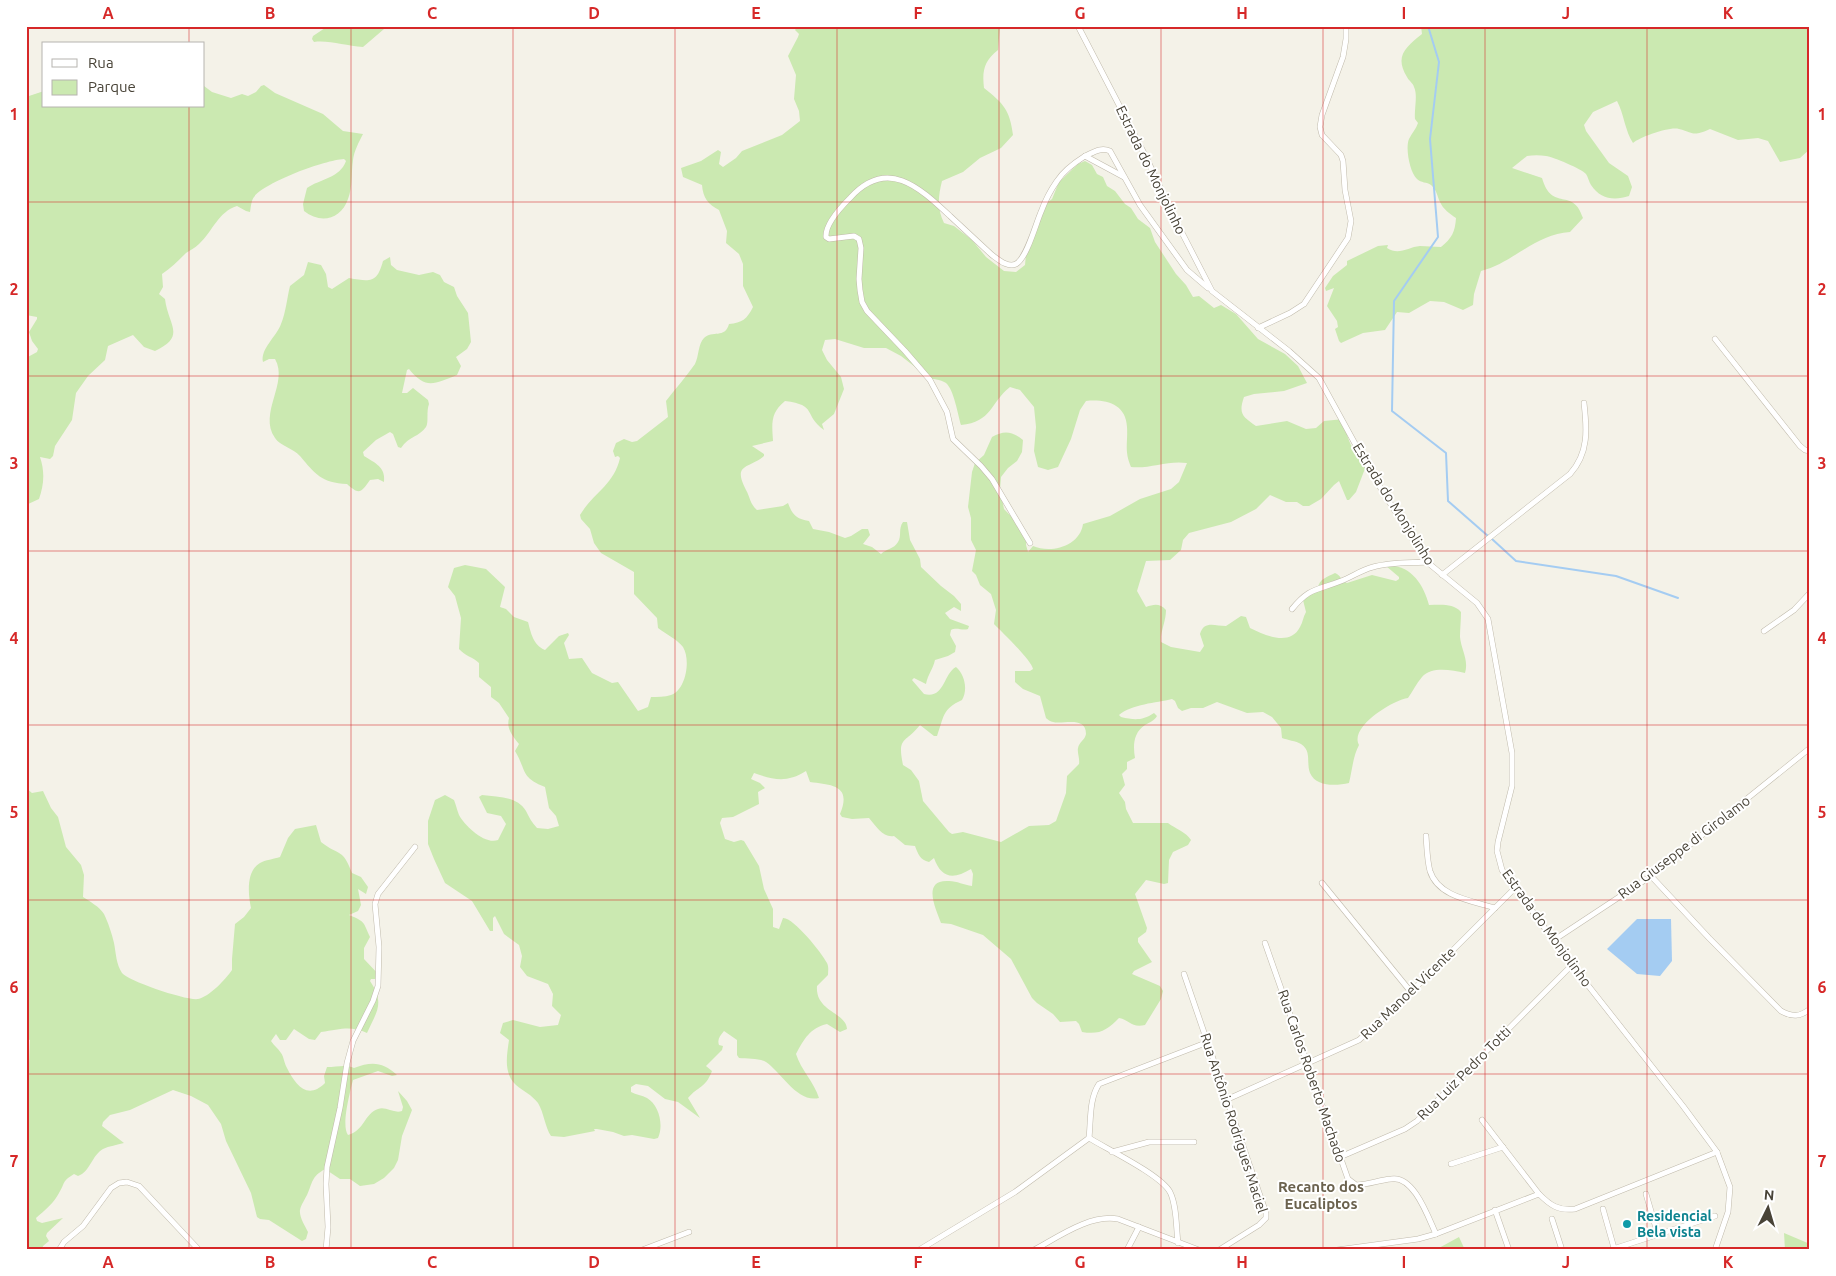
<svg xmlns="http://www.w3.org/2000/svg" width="1836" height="1276" viewBox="0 0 1836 1276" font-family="Ubuntu,sans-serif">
<rect width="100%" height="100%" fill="#f4f2e8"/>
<g fill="#cbe9b1" fill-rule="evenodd">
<path d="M 328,26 L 391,26 L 384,29 L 363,47 C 346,46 329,40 314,42 L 312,39 L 313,36 Z"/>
<path d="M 798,26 L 1000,26 L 998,50 C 984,61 982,71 984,88 C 1003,103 1010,110 1013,135 L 1001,148 L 980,158 L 963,172 L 942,181 C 938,197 937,209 944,223 L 954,226 L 972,240 L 986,257 L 1004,271 L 1016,272 L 1025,265 L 1026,254 L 1043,206 L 1052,199 L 1059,182 L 1078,164 L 1085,161 L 1092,165 L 1097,174 L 1103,177 L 1107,186 L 1115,191 L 1125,204 L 1131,208 L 1138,219 L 1150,228 L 1155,242 L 1176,274 L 1186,285 L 1193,297 L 1199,296 L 1214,308 L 1221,305 L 1236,314 L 1258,339 L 1285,354 L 1298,366 L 1307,383 L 1284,391 L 1254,394 L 1244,397 C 1238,414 1243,417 1256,426 L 1287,421 L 1306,429 L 1316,428 L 1324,421 L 1344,419 C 1347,441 1352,450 1366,466 L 1356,492 L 1349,500 L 1347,500 L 1339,481 L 1334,485 L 1321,499 L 1309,506 L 1303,506 L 1297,502 L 1286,502 L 1270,495 L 1256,509 L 1231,522 L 1189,533 L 1183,540 L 1181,550 L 1170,560 L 1146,561 L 1137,591 L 1146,607 C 1154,604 1160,603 1166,610 C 1166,622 1160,632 1161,642 L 1171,647 L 1200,652 L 1204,646 L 1200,634 C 1204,620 1215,626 1226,626 L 1241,616 L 1246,617 L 1250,628 C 1264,635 1290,647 1300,627 C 1303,622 1303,617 1306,612 L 1303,600 L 1318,588 C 1319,579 1327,577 1335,573 C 1341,575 1341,581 1347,583 L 1372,575 L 1396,581 L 1399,579 L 1399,577 L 1386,566 C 1410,563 1424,585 1429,605 C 1441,605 1453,603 1461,612 C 1461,620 1460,629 1460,637 C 1461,649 1469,660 1465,673 C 1451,670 1432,666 1422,677 C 1416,684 1413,691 1408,698 C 1393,700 1349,727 1359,745 C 1353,756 1352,771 1349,783 C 1336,786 1316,787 1310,773 C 1306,763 1312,751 1301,744 C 1296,741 1287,740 1282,738 L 1281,728 L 1272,717 L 1263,712 L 1247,713 L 1217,702 L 1203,708 L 1191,708 L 1182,711 L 1178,708 L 1175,701 L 1172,699 C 1156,703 1132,704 1119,715 L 1121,717 C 1134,720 1142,721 1154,713 L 1157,716 C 1154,721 1150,722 1145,725 C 1133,733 1133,746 1135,758 L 1127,762 L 1127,769 L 1122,774 L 1125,785 L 1119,793 L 1125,802 L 1126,809 L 1133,823 L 1168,823 C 1176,829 1186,832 1191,840 L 1188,845 L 1173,852 L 1169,860 L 1168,883 L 1164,884 L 1146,880 L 1135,894 L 1147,928 L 1146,932 L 1138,938 L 1138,942 L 1152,962 L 1134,971 L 1132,974 L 1160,986 L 1163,991 L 1161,999 L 1145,1025 C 1131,1028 1130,1020 1119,1018 C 1107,1030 1100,1035 1082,1032 L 1079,1024 L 1076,1021 L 1060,1022 L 1053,1014 L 1037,1003 L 1032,998 L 1011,959 L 983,935 L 951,924 L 941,923 C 936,909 921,879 949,881 C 957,881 964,885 972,886 L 973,874 L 971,869 C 953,880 941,878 934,858 L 929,862 C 920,860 918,854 915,846 L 905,845 L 894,836 C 883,838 876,826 869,818 L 852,819 L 842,817 L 840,814 C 852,785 832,785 810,782 L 806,771 C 787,783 774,780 754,773 L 751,779 L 760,783 L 765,788 L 758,792 L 759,804 L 733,817 L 722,818 L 720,823 L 725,839 L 734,842 L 741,840 L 744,841 L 759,866 L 764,889 L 773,909 L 773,927 L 779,929 L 783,918 C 793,917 822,953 827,963 C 829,967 828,971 828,975 L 817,986 C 815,1012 846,1012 847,1029 L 840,1032 L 827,1024 C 810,1028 804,1039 796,1054 C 801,1070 814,1082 819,1098 C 797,1103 782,1073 766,1062 C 759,1058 747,1059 739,1058 L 737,1055 L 737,1040 L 724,1031 C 720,1036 717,1039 719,1045 L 723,1046 L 722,1050 L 706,1066 L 712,1071 C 705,1089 698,1086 688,1098 L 700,1118 L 678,1102 L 665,1099 L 648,1086 L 636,1084 L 631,1087 L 631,1092 C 636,1095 642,1095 647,1098 C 659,1105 664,1125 658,1138 L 654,1139 L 632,1135 L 624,1136 L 613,1132 L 597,1129 L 594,1129 L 595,1131 L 564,1137 L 551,1136 C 545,1127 544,1113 538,1103 C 532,1095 523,1091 516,1085 C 503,1073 507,1055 509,1040 L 500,1033 L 503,1023 L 513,1020 L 540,1027 L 558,1025 L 561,1015 L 552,1006 L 553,994 L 548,984 L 527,976 L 520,967 L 522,956 L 519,945 L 504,934 L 495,916 L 493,918 L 493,931 L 490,931 L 472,901 L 445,883 L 434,859 L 428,844 L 428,821 L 435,800 L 445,795 L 454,800 C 456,805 457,810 459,815 C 465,826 485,845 498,840 L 506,824 L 501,816 L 487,813 L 479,797 L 482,795 C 498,797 517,796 526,811 C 529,817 532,823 537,828 L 548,829 L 559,826 L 556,816 L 549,808 L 545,787 C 520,777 527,771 515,751 L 519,744 C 513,736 506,729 509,718 L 499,703 L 491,697 L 491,687 L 479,677 L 479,663 C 473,657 465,656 459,649 L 461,618 L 455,596 L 448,587 L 454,568 L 465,565 L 486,569 L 505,587 L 500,607 L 506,609 L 514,617 L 528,622 C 531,633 533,645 545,650 L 559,636 L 568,633 L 569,635 L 564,643 L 569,659 L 582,658 L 592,673 L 612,683 L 618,682 L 638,711 L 648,707 L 651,697 C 657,697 665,697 671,695 C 686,690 691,660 683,647 C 677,639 667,635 658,628 L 657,618 L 634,594 L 634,572 L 601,553 L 594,543 L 590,529 L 581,519 L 580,515 C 593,493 614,485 620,458 L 618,456 L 615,457 L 613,451 L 616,443 L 624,439 L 632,442 L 637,441 L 668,417 L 666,401 C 675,389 686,377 695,364 C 699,356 698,344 704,338 C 712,330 725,339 729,324 C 742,323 747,319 753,307 L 743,286 L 743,264 L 739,254 L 726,243 L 727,231 L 719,210 C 708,204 703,198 702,185 L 683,177 L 681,168 L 701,161 L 718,150 L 721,152 L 719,164 L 723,167 L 736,158 L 742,151 L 782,135 L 800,121 L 799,111 L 794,99 L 796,75 L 788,56 L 798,37 L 799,34 L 795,30 ZM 835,339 L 864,348 L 886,348 L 901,356 L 919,370 L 926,378 C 933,379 940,379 946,383 C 954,390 958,415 961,425 C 992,422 990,403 1010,387 L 1020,390 L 1034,407 L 1036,427 L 1034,451 L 1038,467 L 1048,470 L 1058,467 L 1071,439 L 1080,410 L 1086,401 C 1106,399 1126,404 1127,427 C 1128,443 1124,451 1131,467 C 1150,469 1168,460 1187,463 L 1179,482 L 1171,489 L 1140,499 L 1110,516 L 1083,524 C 1080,546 1051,554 1033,546 L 1028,552 L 1026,545 L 1027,533 L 1004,509 L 1000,489 L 1001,477 L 1008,468 L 1017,461 L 1022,452 L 1023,440 C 1012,431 1004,430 992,437 L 984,455 L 975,463 L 972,472 L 968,507 L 971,518 L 971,540 L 976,550 L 972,571 L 976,575 L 980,585 L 991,594 L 996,610 L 994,624 C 1002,632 1032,661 1033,669 L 1030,671 L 1015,671 L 1015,682 L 1023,689 L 1040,696 L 1046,718 C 1047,719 1051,722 1053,722 C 1062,725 1086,715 1086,734 C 1085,740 1079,742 1078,748 C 1077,752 1080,759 1079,764 L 1067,776 L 1066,793 L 1056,821 L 1049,825 L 1029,826 L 1001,842 L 963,832 L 952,834 L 949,832 L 923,801 L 919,781 L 911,770 L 903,765 C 897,736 905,744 920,725 L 934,736 L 937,736 C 944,717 942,709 962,700 C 968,690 965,675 956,667 C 943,674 945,699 924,694 L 912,680 L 914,678 L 926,684 C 928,674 933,669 935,660 L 948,656 L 955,652 L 956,646 L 950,635 L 951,630 C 957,627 962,631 968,629 L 969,626 L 950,619 L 945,613 L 954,607 L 961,611 L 961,604 L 954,596 L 941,586 L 921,567 L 920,559 L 910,540 L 907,522 L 903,522 C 898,529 902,536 898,542 C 894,549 886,549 881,554 L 872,547 L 863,544 L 870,535 L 868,529 L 862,529 L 851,536 L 845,538 L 829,532 L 813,529 L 809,521 C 796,519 792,514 788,503 L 783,506 L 757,510 C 750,504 750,497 746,490 C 732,463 749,469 764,456 L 764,454 L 752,446 L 773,441 C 772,424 770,413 785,401 C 818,405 803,415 824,430 L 822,424 L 834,414 L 844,389 L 841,377 L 827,360 L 822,350 L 825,340 Z"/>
<path d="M 1421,26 L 1810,26 L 1810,149 L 1800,158 L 1780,162 L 1768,141 L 1758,138 L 1738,140 L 1710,129 C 1692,137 1695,133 1679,129 C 1670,126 1640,137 1633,143 C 1625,131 1624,114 1617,101 L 1593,112 L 1584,125 L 1586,131 L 1609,163 L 1628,176 L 1632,187 L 1629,196 C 1614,201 1600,199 1591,185 C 1589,182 1588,177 1586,174 C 1582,169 1553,157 1546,156 C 1540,155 1533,155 1527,156 L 1512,168 L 1542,178 C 1552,213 1573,186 1583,218 L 1570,232 C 1535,234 1513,263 1481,271 L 1474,294 L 1473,305 L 1463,310 L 1444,302 L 1430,301 L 1409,313 L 1397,312 L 1385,330 L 1363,333 L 1341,343 L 1339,341 L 1335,329 L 1338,327 L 1337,321 L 1327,306 L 1334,288 L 1326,291 L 1325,288 L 1333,276 L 1347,265 L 1347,261 L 1378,246 L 1388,245 L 1387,248 C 1399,256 1408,247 1420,246 C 1427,246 1434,247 1441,247 C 1452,238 1455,232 1456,218 C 1450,214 1443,209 1440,202 C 1437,196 1437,190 1431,185 C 1427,182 1421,183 1417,179 C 1410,173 1405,148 1409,139 C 1412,133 1416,129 1418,123 L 1415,119 C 1414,109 1418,95 1414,87 C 1413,83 1409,81 1407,77 C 1394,56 1406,47 1422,34 Z"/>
<path d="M 264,85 L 275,93 L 323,114 L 343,131 L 363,134 C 359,142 354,151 353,160 C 351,173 353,186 348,199 C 341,220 320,224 304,211 L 303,204 L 307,188 C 320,179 340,178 346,161 L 344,159 C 325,160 265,182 254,197 C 251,201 251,207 250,212 L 246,211 L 237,206 C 218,212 213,231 199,244 C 195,248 190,250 186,253 C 178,261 171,268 162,274 L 163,287 L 159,294 L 165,299 C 168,325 187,336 155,351 L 144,347 L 133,335 L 108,346 L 105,360 L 88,376 L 76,393 L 72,420 L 55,446 L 53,456 L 50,459 L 40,457 C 45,472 44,485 39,499 L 26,505 L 26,358 L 37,352 L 38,349 L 32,341 L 29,332 L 37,319 L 37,317 L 26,315 L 26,97 L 44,91 L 44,106 L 204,106 L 204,86 L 212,92 L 231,98 L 242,94 L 248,96 L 256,92 L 261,86 Z"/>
<path d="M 390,257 L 391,265 L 397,270 L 419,275 L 433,272 L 440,275 L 444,282 L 454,287 L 457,296 L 468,313 L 471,342 L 467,349 L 456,357 L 461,366 L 457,375 C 434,384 426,390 409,369 L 407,370 L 402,393 L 407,393 L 413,388 L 428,400 L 429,404 C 426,412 429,422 426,427 C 419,437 409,436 401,448 L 398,447 L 393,434 L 390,432 L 376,440 L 363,452 L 364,456 C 375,463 386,467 384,482 L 378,479 L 370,480 C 361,493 359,495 347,484 C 322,483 315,474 300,456 C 293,448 280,446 275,438 C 258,413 289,383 275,359 L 269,359 L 263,362 C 260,349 277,336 281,324 C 286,312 287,298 290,286 L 304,275 L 308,262 L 321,265 L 326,274 L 328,287 L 332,289 L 349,278 C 371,282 377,283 383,261 Z"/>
<path d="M 26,788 L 32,793 L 43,791 L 51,808 L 58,817 L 66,847 L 81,865 L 84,875 L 83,897 C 89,901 100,907 104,914 C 108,922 112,934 114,943 C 116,953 116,964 122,973 C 128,981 187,1001 198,999 C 209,997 226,979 232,970 L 232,959 L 235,924 L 244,917 L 251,908 C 248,894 246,871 260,863 C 265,860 274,859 280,857 L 288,838 L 295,829 L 316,825 L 321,842 C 340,857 342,847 352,873 L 361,877 L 368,887 L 366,894 L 358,889 L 361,905 L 358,911 L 349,915 C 366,922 363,922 370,937 L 364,948 L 364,959 L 381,977 L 379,979 L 371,979 L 370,981 C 385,1003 377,1011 367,1033 C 349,1025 340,1030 321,1032 L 315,1040 L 309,1039 L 294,1029 L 286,1040 L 280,1040 L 276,1034 L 271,1041 C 274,1046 278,1048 281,1053 C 284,1057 284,1063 287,1068 C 295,1084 307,1101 325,1083 L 324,1076 L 327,1067 C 337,1067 346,1064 354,1068 C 372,1061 383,1062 397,1075 L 392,1076 L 378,1071 L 353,1080 C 350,1092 341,1126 348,1135 C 365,1130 364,1114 378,1109 C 386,1106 394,1114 402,1111 L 403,1107 L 398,1091 L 407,1101 L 412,1110 L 402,1136 L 398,1160 L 394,1168 L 384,1178 L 374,1184 L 360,1186 L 350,1179 L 340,1179 L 325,1169 C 311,1177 313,1182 307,1195 C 305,1199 301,1205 300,1210 C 299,1217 305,1226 308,1232 L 306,1239 L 302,1241 L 269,1220 L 260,1219 L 257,1217 L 251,1193 L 226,1141 L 221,1124 L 208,1105 L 191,1096 L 173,1090 L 130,1110 L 110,1115 L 103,1122 L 102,1126 L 124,1143 C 117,1145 109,1146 103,1149 C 92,1155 90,1172 78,1176 L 74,1174 C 61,1182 66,1182 59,1193 C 54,1203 45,1210 36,1218 L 37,1221 L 42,1223 L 63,1218 L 47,1233 L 46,1236 L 49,1241 L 43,1246 L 42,1250 L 26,1250 L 26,1072 L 29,1063 L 30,1040 L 26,1039 Z"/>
<polygon points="1784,1233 1810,1244 1810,1250 1785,1250"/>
<polygon points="1459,1237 1465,1250 1438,1250 1437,1249"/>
</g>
<polygon fill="#a4ccf2" points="1637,919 1671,919 1672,961 1660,976 1637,974 1607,949"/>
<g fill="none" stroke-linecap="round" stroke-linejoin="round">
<g stroke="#a4ccf2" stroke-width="2">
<polyline points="1428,26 1439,62 1430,139 1438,237 1394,301 1392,411 1446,453 1448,501 1488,536"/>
<polyline points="1492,539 1516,561 1616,576 1678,598"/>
</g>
<defs>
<g id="street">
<polyline points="1078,26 1146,157 1178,225 1212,291 1289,351 1319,378 1370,471 1427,562 1477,603 1488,619 1512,753 1512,786 1498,842 1497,851 1502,870 1572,965 1683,1106 1717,1152 1730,1187 1728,1212 1715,1250"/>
<path d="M 1085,156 C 1094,152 1101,147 1110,151 L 1140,205 L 1187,270 L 1208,288"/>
<polyline points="1258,328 1290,313 1304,304 1348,238 1351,221 1345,190 1343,161 1341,155 1322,135 1320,127 1322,115 1343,57 1346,39 1346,26"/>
<polyline points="1715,339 1800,446 1805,450 1810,451"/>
<path d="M 1030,543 L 992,479 L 981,466 L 953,439 L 947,412 L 930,380 L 905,351 L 867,311 L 862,302 L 860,290 L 859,279 L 861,248 L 859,239 L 854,236 L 829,239 L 826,237 C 825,224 841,207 850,198 C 887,157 919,187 950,216 C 964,229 978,242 992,255 C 999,260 1008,268 1016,264 C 1027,258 1036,223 1041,212 C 1045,201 1050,191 1057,181 C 1064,170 1074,163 1085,156 L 1124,177"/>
<path d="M 1442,575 L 1570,474 C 1589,453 1587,429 1584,403"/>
<path d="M 1292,609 C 1310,587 1316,591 1341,581 C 1352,577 1361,570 1373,567 C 1390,562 1409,563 1427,562"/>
<polyline points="1764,631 1794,610 1810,593"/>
<path d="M 1426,836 C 1427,848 1427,860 1430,871 C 1438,897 1473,901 1495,908"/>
<path d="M 1651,876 L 1709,938 L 1781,1011 C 1792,1017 1800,1017 1810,1009"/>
<polyline points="1322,883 1411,992"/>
<polyline points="1554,940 1651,876 1810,748"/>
<path d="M 1265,943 L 1348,1179 L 1356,1185 C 1368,1185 1379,1180 1391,1179 C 1414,1175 1428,1217 1436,1234"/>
<polyline points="1184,974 1266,1213 1266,1218 1259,1225 1219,1250"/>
<polyline points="1228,1099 1359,1040 1411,992 1515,888"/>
<polyline points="1482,1120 1539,1194"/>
<path d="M 1089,1138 C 1091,1120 1089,1099 1099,1084 L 1208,1042"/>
<path d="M 1089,1138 C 1107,1149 1161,1175 1170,1192 C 1177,1206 1176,1227 1178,1243"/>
<polyline points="1112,1152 1149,1142 1194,1142"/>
<polyline points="1340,1157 1405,1129 1417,1121 1572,965"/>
<polyline points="1451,1164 1503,1147"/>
<polyline points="1646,1194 1658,1235"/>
<polyline points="1603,1209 1614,1248"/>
<polyline points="1495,1210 1509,1250"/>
<polyline points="1552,1219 1562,1250"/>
<polyline points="59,1250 64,1242 83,1226 111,1188 119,1183 127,1182 139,1186 199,1250"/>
<polyline points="326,1250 328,1227 326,1184 327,1167 340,1108 347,1063 353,1041 373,1001 378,986 379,947 375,904 378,894 415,847"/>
<polyline points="642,1250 689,1232"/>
<polyline points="919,1250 1015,1192 1089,1138"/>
<path d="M 1034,1250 C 1058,1237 1090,1214 1118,1219 L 1199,1250"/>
<polyline points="1127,1250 1139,1227"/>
<path d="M 1337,1250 L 1418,1239 L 1436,1234 L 1539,1194 C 1550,1205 1558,1211 1575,1209 L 1717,1152"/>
<polyline points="1610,1250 1715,1216"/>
</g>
</defs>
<use href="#street" stroke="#c0baab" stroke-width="6"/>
<use href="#street" stroke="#fff" stroke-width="5"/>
</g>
<path fill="none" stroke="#d62828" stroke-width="1" stroke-opacity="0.55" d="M 189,26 L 189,44M 351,26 L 351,1250M 513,26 L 513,1250M 675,26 L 675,1250M 837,26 L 837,1250M 999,26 L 999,1250M 1161,26 L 1161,1250M 1323,26 L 1323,1250M 1485,26 L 1485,1250M 1647,26 L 1647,1250M 189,106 L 189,1250M 26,202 L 1810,202M 26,376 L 1810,376M 26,551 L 1810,551M 26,725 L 1810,725M 26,900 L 1810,900M 26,1074 L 1810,1074"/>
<circle fill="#0f9aa8" stroke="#fff" stroke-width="2" cx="1627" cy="1224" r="5"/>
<g text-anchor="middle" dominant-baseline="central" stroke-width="4" stroke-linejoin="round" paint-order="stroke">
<g font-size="14" fill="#484337" stroke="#fff">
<text transform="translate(1151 170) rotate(64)">Estrada do Monjolinho</text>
<text transform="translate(1394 504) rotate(58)">Estrada do Monjolinho</text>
<text transform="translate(1684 847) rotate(-37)">Rua Giuseppe di Girolamo</text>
<text transform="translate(1547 928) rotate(54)">Estrada do Monjolinho</text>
<text transform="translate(1408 993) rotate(-44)">Rua Manoel Vicente</text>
<text transform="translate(1464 1073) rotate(-45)">Rua Luiz Pedro Totti</text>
<text transform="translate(1312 1076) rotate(71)">Rua Carlos Roberto Machado</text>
<text transform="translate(1234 1123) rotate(72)">Rua Antônio Rodrigues Maciel</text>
</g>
<g font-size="14" font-weight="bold" fill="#0d838f" stroke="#fff" text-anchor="start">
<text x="1637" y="1216">Residencial<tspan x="1637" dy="16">Bela vista</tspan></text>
</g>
<g font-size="15" font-weight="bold" fill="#6b624e" stroke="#fff">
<text x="1321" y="1186">Recanto dos<tspan x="1321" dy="17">Eucaliptos</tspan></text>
</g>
</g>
<rect width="1836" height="1276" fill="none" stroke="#ffffff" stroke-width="55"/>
<rect x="42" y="42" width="162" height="65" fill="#ffffff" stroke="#b6b4af"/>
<rect x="52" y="59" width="25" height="8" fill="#ffffff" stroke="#b6b4af"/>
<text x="88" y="68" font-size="15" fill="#484337">Rua</text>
<rect x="52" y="80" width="25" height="15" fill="#cbe9b1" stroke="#b6b4af"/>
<text x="88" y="92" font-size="15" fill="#484337">Parque</text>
<g transform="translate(1768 1208) rotate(5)" stroke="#ffffff" stroke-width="4" paint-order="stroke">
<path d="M0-4L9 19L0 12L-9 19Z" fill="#484337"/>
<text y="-8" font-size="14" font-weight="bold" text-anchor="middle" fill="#484337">N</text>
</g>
<rect x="28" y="28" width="1780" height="1220" fill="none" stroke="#d62828" stroke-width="2"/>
<g font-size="16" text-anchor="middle" font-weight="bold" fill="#d62828">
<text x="108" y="19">A</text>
<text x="270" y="19">B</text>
<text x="432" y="19">C</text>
<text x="594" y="19">D</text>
<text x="756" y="19">E</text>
<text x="918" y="19">F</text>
<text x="1080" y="19">G</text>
<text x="1242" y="19">H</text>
<text x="1404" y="19">I</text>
<text x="1566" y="19">J</text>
<text x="1728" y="19">K</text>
<text x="14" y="120">1</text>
<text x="1822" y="120">1</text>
<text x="14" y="295">2</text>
<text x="1822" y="295">2</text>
<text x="14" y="469">3</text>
<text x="1822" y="469">3</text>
<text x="14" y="644">4</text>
<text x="1822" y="644">4</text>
<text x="14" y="818">5</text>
<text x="1822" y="818">5</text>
<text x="14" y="993">6</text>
<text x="1822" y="993">6</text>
<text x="14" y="1167">7</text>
<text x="1822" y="1167">7</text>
<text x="108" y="1268">A</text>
<text x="270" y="1268">B</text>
<text x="432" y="1268">C</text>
<text x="594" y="1268">D</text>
<text x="756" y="1268">E</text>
<text x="918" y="1268">F</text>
<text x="1080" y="1268">G</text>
<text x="1242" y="1268">H</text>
<text x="1404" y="1268">I</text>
<text x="1566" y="1268">J</text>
<text x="1728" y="1268">K</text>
</g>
</svg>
